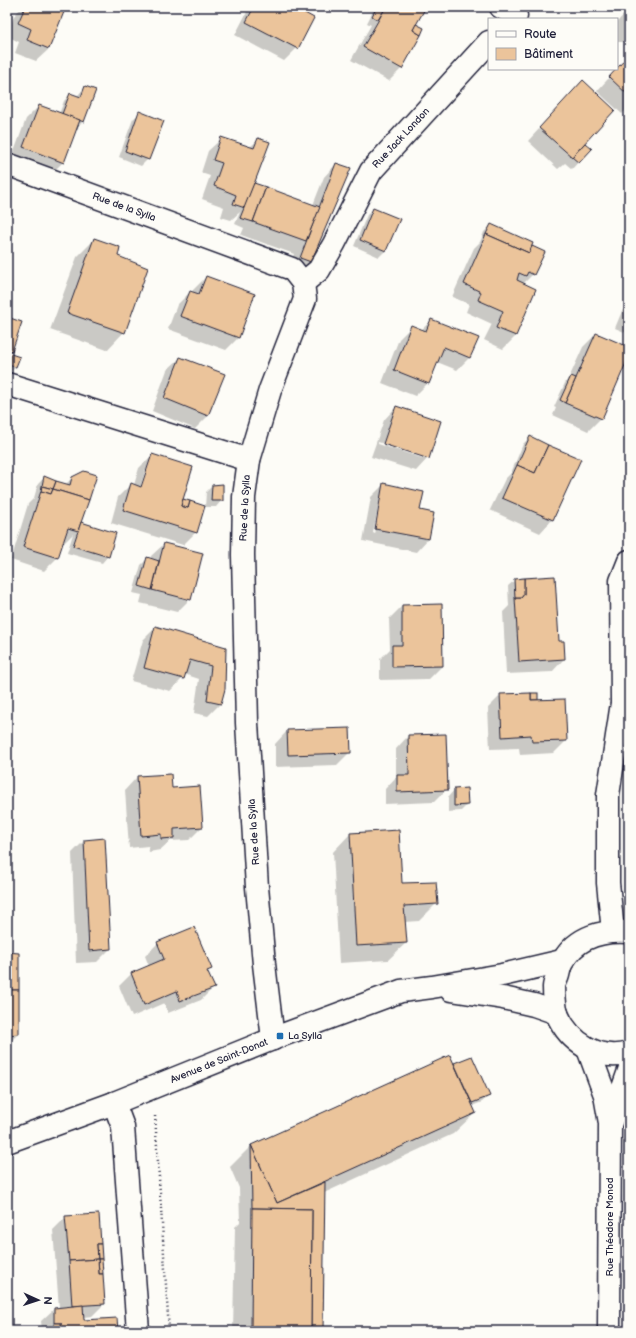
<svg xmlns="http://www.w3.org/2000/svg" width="636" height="1338" viewBox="0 0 636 1338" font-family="'Balsamiq Sans',sans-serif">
<rect width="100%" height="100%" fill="#fdfcf7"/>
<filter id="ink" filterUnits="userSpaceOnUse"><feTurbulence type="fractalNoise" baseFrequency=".025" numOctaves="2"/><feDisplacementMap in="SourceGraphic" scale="8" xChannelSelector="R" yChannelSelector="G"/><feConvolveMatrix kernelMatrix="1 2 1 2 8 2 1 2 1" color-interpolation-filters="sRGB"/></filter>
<g filter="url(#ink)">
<g fill="#0003" fill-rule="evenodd">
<polygon points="22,7 65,7 49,49 36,61 15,53 19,42 7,36 14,16"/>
<polygon points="238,7 293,7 297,48 284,61 235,35 247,12"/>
<polygon points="375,7 425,7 415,24 401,69 389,81 351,60 371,25 367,23"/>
<polygon points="629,9 629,42 617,42 617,22"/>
<polygon points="629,56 629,107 622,114 597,91"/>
<polygon points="583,81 583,143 590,149 572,169 565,163 558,169 528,141"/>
<polygon points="85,87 83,121 76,128 63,162 50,175 11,160 26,119 39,106 59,114 64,101 70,94 77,97 79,94"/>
<polygon points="140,113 148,159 141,166 119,157 133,119"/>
<polygon points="221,139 249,148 259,139 253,184 313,205 324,177 336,164 310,262 297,274 288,271 294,254 241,235 244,228 235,224 240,212 231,220 221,217 224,207 202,199 210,176 201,173 208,151"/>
<polygon points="373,209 386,250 379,257 354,246 367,215"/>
<polygon points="491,225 543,253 533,274 523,284 535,289 516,336 503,349 484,340 492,324 466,312 469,304 452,297 474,248 480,242 484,232"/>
<polygon points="95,239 124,332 107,350 50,330 77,257"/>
<polygon points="206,277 239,337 226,350 168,329 177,305 190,292 192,293 193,290"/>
<polygon points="629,304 629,334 615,328 622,311"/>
<polygon points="7,318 12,350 8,354 16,367 9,373 7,373"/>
<polygon points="432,320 470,357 457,370 437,362 428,383 415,396 382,383 399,339 412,326 421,330"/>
<polygon points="596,334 629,349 629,354 601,418 588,431 553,415 556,408 554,407 565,383 569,378 583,347"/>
<polygon points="180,358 224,375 208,416 195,429 152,411 167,370"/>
<path d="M 396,407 L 428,458 L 416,471 L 371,457 L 384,420 ZM 378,442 L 422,456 L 422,458 L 378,444 Z"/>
<polygon points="530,437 580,460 552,520 540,533 490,510 505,479 511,473 523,444"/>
<path d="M 152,455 L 182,500 L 205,507 L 206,492 L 212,486 L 222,500 L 216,507 L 204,507 L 196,532 L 183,545 L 111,523 L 118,497 L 131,484 L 134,485 L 139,468 ZM 146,469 L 148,469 L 141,492 L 139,491 Z"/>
<polygon points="45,477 66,484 73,477 79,526 108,556 102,563 67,553 73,534 64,543 62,543 57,558 44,571 11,560 28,504 34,498 38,484"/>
<path d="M 383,485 L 419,511 L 428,539 L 416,552 L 363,541 L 371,497 ZM 380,498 L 382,498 L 375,534 L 373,533 Z"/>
<polygon points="164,544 190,599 177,612 140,603 142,595 133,593 141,565 147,559 151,560 151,556"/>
<polygon points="515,580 558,642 564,659 552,672 506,674 503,612 509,606 508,586"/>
<polygon points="441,605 442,666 429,679 380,680 380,659 390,649 389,619 402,606"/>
<polygon points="156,627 225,648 220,704 208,716 194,713 199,679 184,674 183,678 170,691 131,681 143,640"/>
<polygon points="501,695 537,701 566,741 554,753 520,755 519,748 490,749 488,708"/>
<polygon points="287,731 350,752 337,765 275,767 275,744"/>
<polygon points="408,736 447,789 434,802 385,804 385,789 396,777 396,749"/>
<polygon points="137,777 171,789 202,827 189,840 170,841 160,850 149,852 148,846 129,848 125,790"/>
<polygon points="454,790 467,805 461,811 448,812 448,797"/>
<polygon points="350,834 401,884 437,903 419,921 404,922 406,943 388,960 339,963 333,852"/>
<polygon points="84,841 110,949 97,962 76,963 72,853"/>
<polygon points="158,943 210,969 207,972 214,987 201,1000 168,1013 164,1003 132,1017 119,986 132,973 149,966 145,956"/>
<polygon points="7,953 18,1034 7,1045"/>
<polygon points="455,1064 489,1096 482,1102 472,1106 475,1113 453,1134 324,1193 322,1331 233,1331 235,1227 240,1222 239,1188 230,1167 252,1145"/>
<polygon points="66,1217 104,1304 92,1316 83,1317 83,1321 117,1331 42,1331 41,1321 54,1309 59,1308 53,1230"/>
</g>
<g fill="#ebc49b" stroke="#22223b">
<polygon points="25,7 66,7 49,49 27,40 31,29 18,23"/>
<polygon points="254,7 294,7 314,18 298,49 246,22"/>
<polygon points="377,7 386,7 378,20 372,16"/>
<polygon points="386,7 426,7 413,30 421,35 402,69 363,47"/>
<polygon points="416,24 424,28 421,35 413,30"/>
<polygon points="629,55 629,96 609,77"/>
<polygon points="583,80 615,110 572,157 539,128"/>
<polygon points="85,86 96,90 84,122 62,114 70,93 81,97"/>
<polygon points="39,105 80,120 64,163 23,147"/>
<polygon points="139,111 164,121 149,160 125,151"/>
<polygon points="221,137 254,148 258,138 270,142 245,208 233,204 236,195 214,186 222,163 213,160"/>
<polygon points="585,143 592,149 579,163 572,157"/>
<polygon points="336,163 351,168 311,262 300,258"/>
<polygon points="254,183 266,187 253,222 240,218"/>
<polygon points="266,187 320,207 306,241 253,222"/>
<polygon points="373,208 400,219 386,251 360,240"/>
<polygon points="491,224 533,243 529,253 486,234"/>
<polygon points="486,234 529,253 532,246 545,252 534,275 528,272 526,276 519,273 517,280 536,289 516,336 496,328 503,311 478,300 481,292 464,284"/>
<polygon points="94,238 120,247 118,256 148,268 125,333 67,313"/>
<polygon points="206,276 255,294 239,338 180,316 190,291 199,294"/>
<polygon points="7,317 22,322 12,351 7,349"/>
<polygon points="431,319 479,338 470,358 444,347 429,384 394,370 411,325 426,331"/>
<polygon points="596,333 629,347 629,356 602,419 565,403"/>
<polygon points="8,353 20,357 16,367 7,365"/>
<polygon points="180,357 225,374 208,416 164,398"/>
<polygon points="571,376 576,378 565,403 560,400"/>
<polygon points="396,406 441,421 429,459 383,444"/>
<polygon points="530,436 548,445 535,473 517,465"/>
<polygon points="548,445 581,459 553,520 502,498 517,465 535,473"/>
<polygon points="152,454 193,467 181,506 188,508 190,501 205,506 197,533 123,510 131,483 141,487"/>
<polygon points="84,471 97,475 89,500 53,489 56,481 70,485 72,477"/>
<polygon points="44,476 56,481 53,489 42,486"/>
<polygon points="383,483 424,492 420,510 434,513 429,539 375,529"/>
<polygon points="223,484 223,501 211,501 212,485"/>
<polygon points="42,486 53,489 51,494 41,491"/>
<polygon points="53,489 89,500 78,531 68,528 58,558 23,547 41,491 51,494"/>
<polygon points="183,499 190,501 188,508 181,506"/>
<polygon points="81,522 116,533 109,557 73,546"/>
<polygon points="164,543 203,553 191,600 152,590"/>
<polygon points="147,557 159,561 152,590 139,586"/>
<polygon points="555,576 559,641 564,641 565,659 519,662 515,598 521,598 524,594 524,578"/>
<polygon points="524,578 524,594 521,598 515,598 514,579"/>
<polygon points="442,604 443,666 392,667 392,645 402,645 402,605"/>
<polygon points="155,626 226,647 225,689 221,704 207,701 211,666 190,660 184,679 144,668"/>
<rect x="531" y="693" width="7" height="7"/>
<polygon points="531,693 531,700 565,699 567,741 532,742 531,735 502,737 500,694"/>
<polygon points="350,728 351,753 288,755 287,730"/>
<polygon points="446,734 448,790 397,792 397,775 409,775 408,735"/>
<polygon points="171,774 172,788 200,786 203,827 174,829 174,838 161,839 161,834 141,836 137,776"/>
<polygon points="467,788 468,805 454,806 454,789"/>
<polygon points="399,830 402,883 436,882 438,904 404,906 407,943 356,946 350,833"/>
<polygon points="105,838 111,949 89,951 84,840"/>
<polygon points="194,927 212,969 207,971 215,988 180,1001 177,991 144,1005 131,973 164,959 157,942"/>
<polygon points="7,952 19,953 19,990 7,990"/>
<polygon points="7,990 19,990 19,1034 7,1035"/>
<polygon points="450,1055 476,1113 277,1203 251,1145"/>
<polygon points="472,1056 490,1096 472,1103 454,1063"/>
<polygon points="251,1145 277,1203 325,1182 323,1331 311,1331 312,1209 252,1208"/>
<polygon points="252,1208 312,1209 311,1331 251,1331"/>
<polygon points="99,1214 101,1244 97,1244 98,1259 69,1261 65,1216"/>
<polygon points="97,1244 101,1244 102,1259 98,1259"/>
<polygon points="98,1259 102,1259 103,1274 99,1274"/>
<polygon points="98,1259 99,1274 103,1274 105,1304 72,1306 69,1261"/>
<polygon points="83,1305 84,1320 117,1318 118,1331 62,1331 61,1323 54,1323 54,1308"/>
<polygon points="54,1323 61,1323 62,1331 55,1331"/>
</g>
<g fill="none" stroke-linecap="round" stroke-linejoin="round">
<defs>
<g id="minor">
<polyline points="501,7 516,16"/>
<polyline points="7,164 292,269 303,283 305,299 270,390 249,460 244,497 243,555 247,723 257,887 264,964 273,1039"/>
<polyline points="303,283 319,270 334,244 371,171 489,42"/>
<polyline points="7,384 249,460"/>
<polyline points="613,931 608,883 608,795 622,703 621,581 629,561"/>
<polyline points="588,1049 605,1095 610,1123 609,1331"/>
<polyline points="114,1103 123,1127 138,1331"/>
<polyline points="611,1122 629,1071"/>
</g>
<g id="major">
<path d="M 629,932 C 603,930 577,936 563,961 C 560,965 559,971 558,975 C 557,979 554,983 554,987 C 554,993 555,1009 557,1014 C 569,1042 599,1062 629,1053"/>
<polyline points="451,990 503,998 534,1005 557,1013"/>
<polyline points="7,1142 114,1103 280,1036 401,991 432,987 502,975 562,961"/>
</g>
</defs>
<use href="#minor" stroke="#22223b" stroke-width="25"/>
<use href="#major" stroke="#22223b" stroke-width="25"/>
<polyline stroke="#22223b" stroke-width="2.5" stroke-dasharray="1 3" stroke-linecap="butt" points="155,1116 169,1331"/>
<use href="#minor" stroke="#fdfcf7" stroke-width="22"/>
<use href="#major" stroke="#fdfcf7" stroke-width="22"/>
</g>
</g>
<rect fill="#1f6fb2" stroke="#fdfcf7" stroke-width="1.5" x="276" y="1032" width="8" height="8" rx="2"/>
<g text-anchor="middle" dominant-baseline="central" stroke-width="3" stroke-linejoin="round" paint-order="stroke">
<g font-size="10" fill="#22223b" stroke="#fdfcf7">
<text transform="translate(401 138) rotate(-47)">Rue Jack London</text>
<text transform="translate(124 207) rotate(20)">Rue de la Sylla</text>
<text transform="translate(245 508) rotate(-87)">Rue de la Sylla</text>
<text transform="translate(254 832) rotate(-94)">Rue de la Sylla</text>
<text transform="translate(219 1061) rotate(-22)">Avenue de Saint-Donat</text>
<text transform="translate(610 1227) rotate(-90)">Rue Théodore Monod</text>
</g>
<g font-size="10" fill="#22223b" stroke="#fdfcf7" text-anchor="start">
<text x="288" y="1036">La Sylla</text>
</g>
</g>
<rect width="636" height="1338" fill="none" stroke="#fdfcf7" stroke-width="24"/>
<rect x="12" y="12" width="612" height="1314" fill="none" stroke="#22223b" stroke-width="1.5" filter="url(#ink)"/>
<rect x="488" y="18" width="130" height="52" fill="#fdfcf7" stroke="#a5a5ac"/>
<rect x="496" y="31" width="20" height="6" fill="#fdfcf7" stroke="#a5a5ac"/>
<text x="524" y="38" font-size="12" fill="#22223b">Route</text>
<rect x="496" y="48" width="20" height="12" fill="#ebc49b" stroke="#a5a5ac"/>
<text x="524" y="58" font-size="12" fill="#22223b">Bâtiment</text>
<g transform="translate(38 1300) rotate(93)" stroke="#fdfcf7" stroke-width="3" paint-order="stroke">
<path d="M0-3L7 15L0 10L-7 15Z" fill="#22223b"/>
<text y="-6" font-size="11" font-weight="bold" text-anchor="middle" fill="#22223b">N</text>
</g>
</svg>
